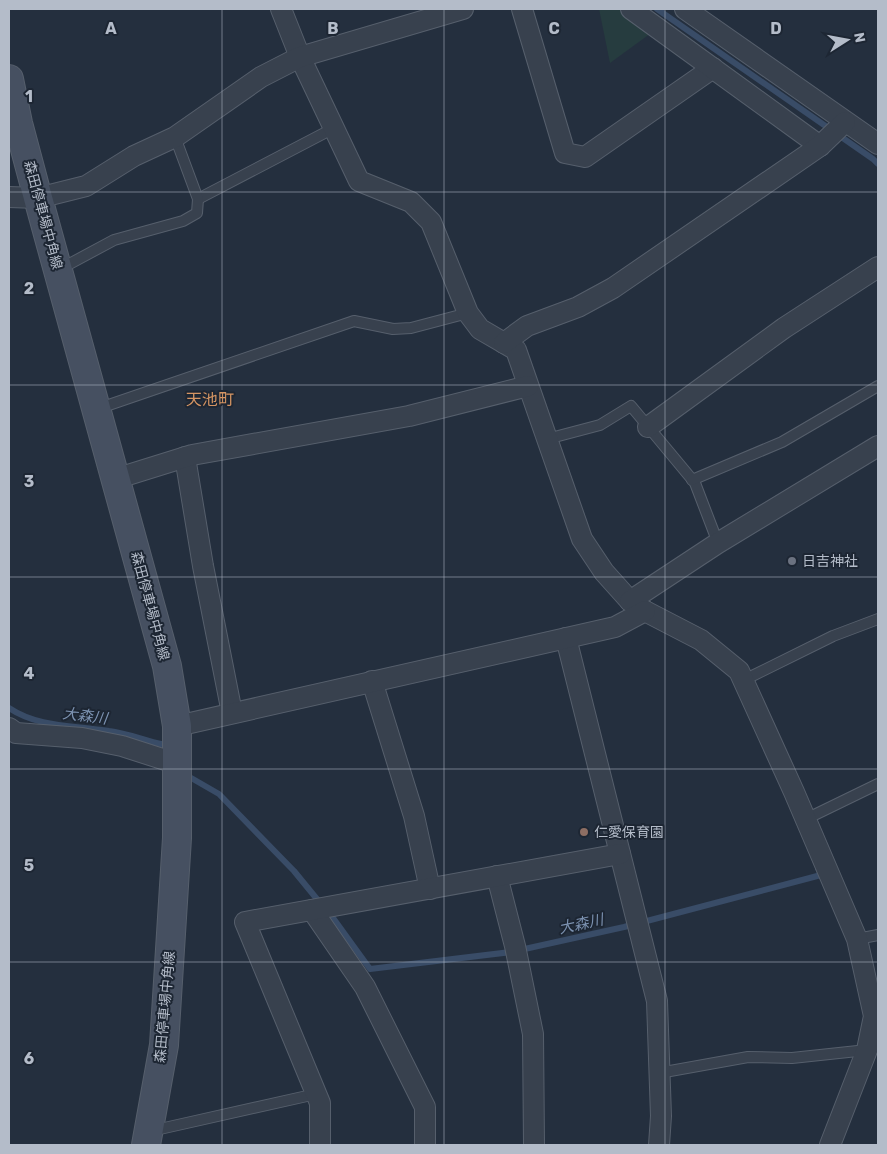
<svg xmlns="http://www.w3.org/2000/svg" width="887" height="1154" viewBox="0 0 887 1154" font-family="Rubik,'Noto Sans JP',sans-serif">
<rect width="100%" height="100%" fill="#242f3e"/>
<polygon fill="#263c3f" points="599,9 631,9 658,28 610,63"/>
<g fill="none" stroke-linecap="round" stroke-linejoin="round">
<g stroke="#394c67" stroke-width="6">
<polyline points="657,9 873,159 878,164"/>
<path d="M 9,708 C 39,728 74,725 109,731 C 126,733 144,740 161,744"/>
<polyline points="186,775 219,794 294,871 321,904"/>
<polyline points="328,911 370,969 511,952 624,927 821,875 818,868"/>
</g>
<defs>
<g id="service">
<polyline points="198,199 334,128"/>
<polyline points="60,269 114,240 183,221 197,213 198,199 175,137"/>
<polyline points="97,409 354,321 393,329 411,328 468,313"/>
<polyline points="547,439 600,425 631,406 695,483 718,543"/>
<polyline points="692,480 782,442 878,386"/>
<polyline points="744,680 833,636 878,619"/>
<polyline points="806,819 878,784"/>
<polyline points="857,939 878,935"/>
<polyline points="659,1073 748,1057 792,1058 867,1050 878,1047"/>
<polyline points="151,1131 316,1094"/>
</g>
<g id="minor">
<polyline points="281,9 300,57 359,181 411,202 431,222 468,313 480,329 516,350 582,539 604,572 630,601 645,611 701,640 739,671 794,792 857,939 874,1016 867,1050 830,1145"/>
<polyline points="522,9 565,153 585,157 713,68"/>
<polyline points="631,9 820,146"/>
<polyline points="685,9 878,144"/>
<polyline points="9,197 38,198 86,186 134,156 175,137 261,77 300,57 463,9"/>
<polyline points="504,343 527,326 578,307 613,288 820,146 845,122"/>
<polyline points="648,427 784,328 878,267"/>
<polyline points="185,457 203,566 232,713"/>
<polyline points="115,479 192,455 409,416 528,386"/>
<polyline points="630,601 718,543 878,446"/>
<polyline points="566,638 657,1001 661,1116 659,1145"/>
<polyline points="372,681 414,816 430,889"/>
<polyline points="177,726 615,627 645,611"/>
<polyline points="9,728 16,733 82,738 122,746 178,764"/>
<polyline points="497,876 515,946 533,1034 534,1145"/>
<polyline points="312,910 365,987 425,1107 425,1145"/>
<polyline points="320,1145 320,1103 245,922 620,854"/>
</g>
<polyline id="secondary" points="9,79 18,123 38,198 167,666 177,726 177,838 164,1045 146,1145"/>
</defs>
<use href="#service" stroke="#565f6c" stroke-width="12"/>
<use href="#minor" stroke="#565f6c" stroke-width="22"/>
<use href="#secondary" stroke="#565f6c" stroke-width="30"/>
<use href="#service" stroke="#38414e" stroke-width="10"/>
<use href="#minor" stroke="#38414e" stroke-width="20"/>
<use href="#secondary" stroke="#465061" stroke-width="28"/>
</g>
<path fill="none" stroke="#b4bcc9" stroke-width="1" stroke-opacity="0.55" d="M 222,9 L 222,1145M 444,9 L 444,1145M 665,9 L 665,1145M 9,192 L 878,192M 9,385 L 878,385M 9,577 L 878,577M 9,769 L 878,769M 9,962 L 878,962"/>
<circle fill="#6b7280" stroke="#1d2633" stroke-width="2" cx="792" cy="561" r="5"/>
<circle fill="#8d6e63" stroke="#1d2633" stroke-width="2" cx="584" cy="832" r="5"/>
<g text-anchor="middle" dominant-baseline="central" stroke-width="4" stroke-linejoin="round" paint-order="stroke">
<g font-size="14" fill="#b4bcc9" stroke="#1d2633">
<text transform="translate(43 215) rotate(75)">森田停車場中角線</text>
<text transform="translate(150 606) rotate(75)">森田停車場中角線</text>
<text transform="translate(165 1007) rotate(-85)">森田停車場中角線</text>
</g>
<g font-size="14" fill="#b4bcc9" stroke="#1d2633" text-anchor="start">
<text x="802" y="561">日吉神社</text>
<text x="594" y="832">仁愛保育園</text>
</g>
<g font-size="15" font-style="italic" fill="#7c92b1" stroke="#1d2633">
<text transform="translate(85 716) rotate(7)">大森川</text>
<text transform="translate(581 924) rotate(-12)">大森川</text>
</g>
<g font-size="16" fill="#d59563" stroke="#1d2633">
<text x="210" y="399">天池町</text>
</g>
</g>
<g font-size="16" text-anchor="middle" font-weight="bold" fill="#b4bcc9" stroke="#1d2633" stroke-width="4" stroke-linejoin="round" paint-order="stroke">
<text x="111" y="34">A</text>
<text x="333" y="34">B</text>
<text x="554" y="34">C</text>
<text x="776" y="34">D</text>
<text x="29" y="102">1</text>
<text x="29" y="294">2</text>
<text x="29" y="487">3</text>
<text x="29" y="679">4</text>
<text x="29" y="871">5</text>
<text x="29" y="1064">6</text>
</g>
<rect width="887" height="1154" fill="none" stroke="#b4bcc9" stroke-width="20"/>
<g transform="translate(847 40) rotate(79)" stroke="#1d2633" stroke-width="4" paint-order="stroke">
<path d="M0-4L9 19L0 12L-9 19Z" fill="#b4bcc9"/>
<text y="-8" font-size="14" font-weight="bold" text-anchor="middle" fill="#b4bcc9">N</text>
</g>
</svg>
